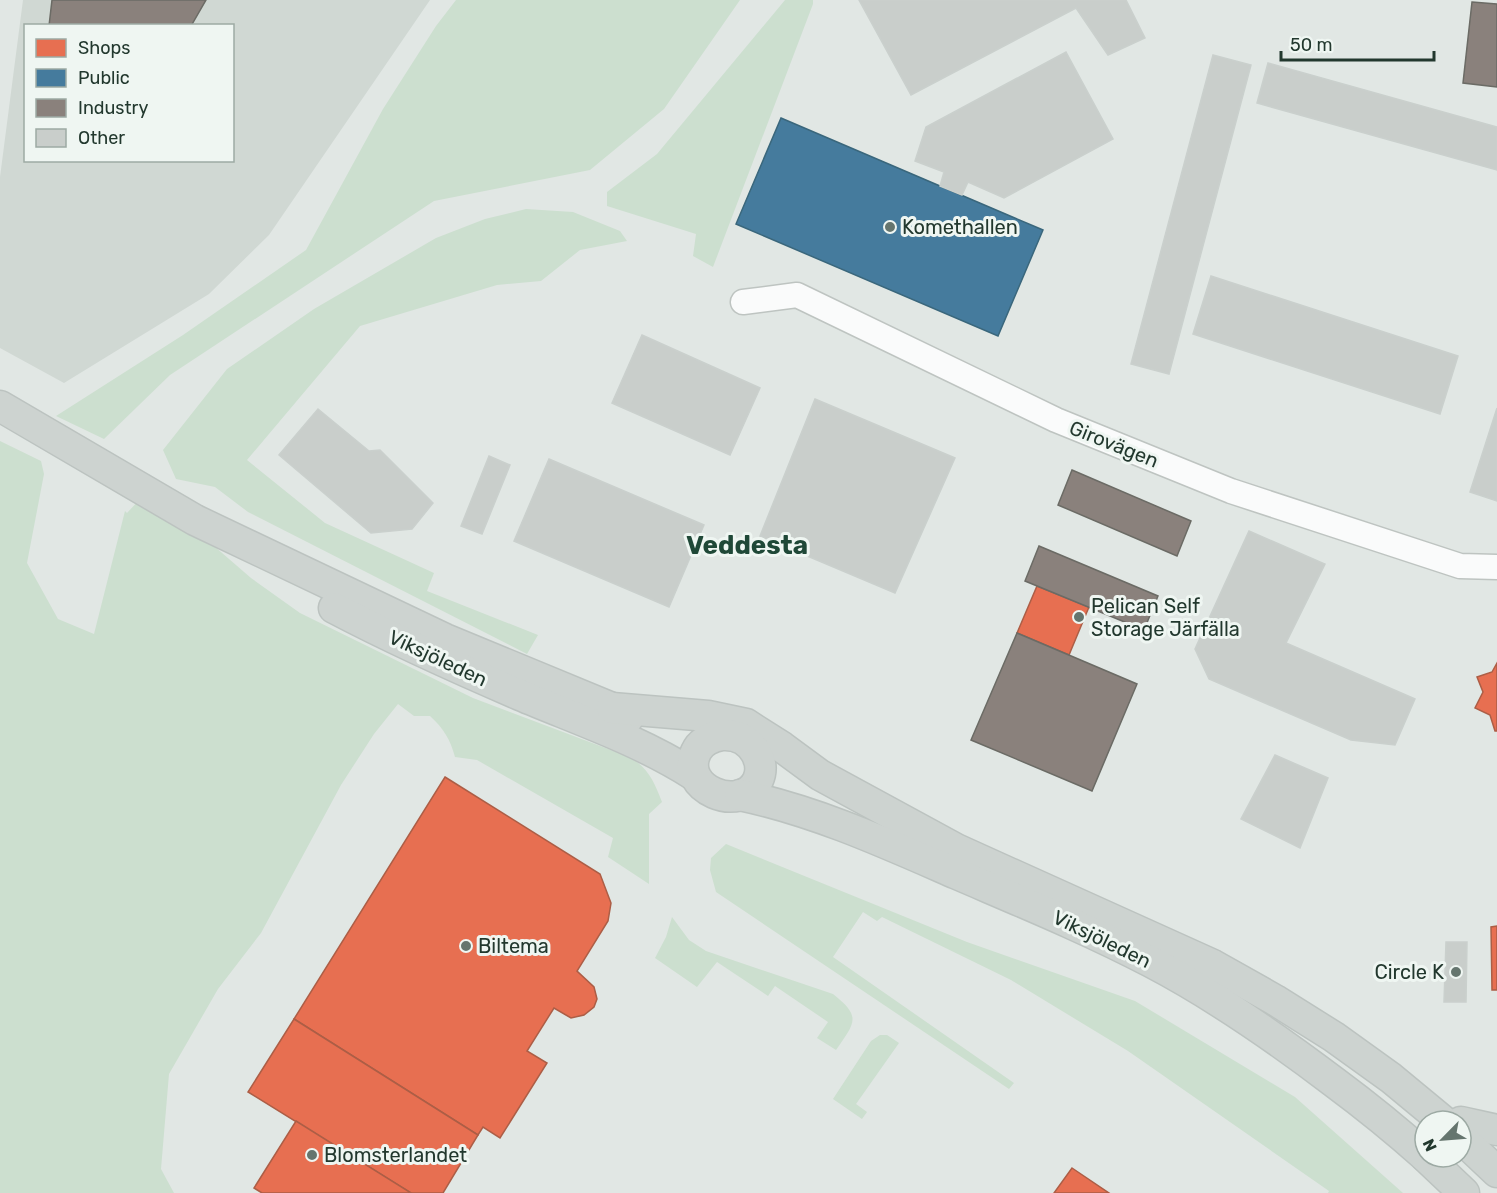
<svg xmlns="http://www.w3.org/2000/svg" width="1497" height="1193" viewBox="0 0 1497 1193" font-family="Rubik,sans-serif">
<rect width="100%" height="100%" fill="#e1e7e4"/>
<path fill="#d0d8d3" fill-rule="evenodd" d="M 23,0 L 430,0 L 269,235 L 209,294 L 64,383 L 0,348 L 0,177 ZM 26,26 L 232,26 L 232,160 L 26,160 Z"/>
<g fill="#ccdfcf">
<polygon points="456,0 740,0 664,109 590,170 434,201 170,375 104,439 56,416 183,335 306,250 383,109 436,26"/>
<polygon points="785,0 813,0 813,4 713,267 693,256 696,234 607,206 607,192 657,154"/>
<polygon points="526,209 573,212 620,231 627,241 580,250 541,281 497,285 360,326 247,460 325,523 434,573 427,591 538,635 527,654 248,512 215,487 176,479 163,450 227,369 314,309 436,238 485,219"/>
<path d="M 0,441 L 41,461 L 44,474 L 27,563 L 58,619 L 94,634 L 125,511 L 127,513 L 141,498 L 214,546 L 251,578 L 300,613 L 473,698 L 632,758 C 650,771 654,782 662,802 L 649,814 L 649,884 L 608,857 L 613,838 L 477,760 L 455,757 C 450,739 444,729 430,716 L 414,716 L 398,704 L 374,734 L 341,785 L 261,933 L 218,989 L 169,1074 L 161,1169 L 174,1193 L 0,1193 Z"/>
<polygon points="726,844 967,942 1135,1001 1295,1097 1403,1193 1328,1193 1329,1191 1128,1051 1011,980 882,917 877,921 863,912 833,957 1014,1083 1009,1089 716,892 710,870 711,858"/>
<path d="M 672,917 L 689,940 L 706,951 L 833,994 C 862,1017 855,1022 836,1050 L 817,1038 L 828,1022 L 775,986 L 768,996 L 717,962 L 697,987 L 655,958 L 666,937 Z"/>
<polygon points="880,1035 887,1035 899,1043 856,1104 867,1112 862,1119 833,1099 871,1041"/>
</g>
<g fill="#e76f51" stroke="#ac5e46" stroke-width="1.5">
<polygon points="1037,586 1089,607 1069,655 1017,633"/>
<polygon points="1497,663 1497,731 1495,731 1490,715 1475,708 1483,692 1477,677 1492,672"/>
<polygon points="445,777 600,874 611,903 608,921 577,971 594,987 597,999 594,1007 584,1015 571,1018 554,1008 527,1051 547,1063 500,1138 483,1127 478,1135 294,1019"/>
<polygon points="1497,926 1497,990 1492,990 1491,927"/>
<polygon points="294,1019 478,1135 443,1193 411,1193 248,1092"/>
<polygon points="296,1121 411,1193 262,1193 254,1188"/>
<polygon points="1072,1168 1109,1193 1054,1193"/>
</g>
<polygon fill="#457b9d" stroke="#3a677c" stroke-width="1.5" points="781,118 1043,230 998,336 736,224"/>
<g fill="#8a817c" stroke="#6b6b65" stroke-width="1.5">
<polygon points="52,0 206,0 191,26 49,26"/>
<polygon points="1472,2 1497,4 1497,87 1463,83"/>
<polygon points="1072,470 1191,521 1177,556 1058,505"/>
<polygon points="1039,546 1158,596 1144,630 1025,581"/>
<polygon points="1017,633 1137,684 1092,791 971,740"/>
</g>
<g fill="#c9cecb" stroke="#cad0cd" stroke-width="1.5">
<polygon points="859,0 1126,0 1145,38 1108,55 1076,8 911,95"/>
<polygon points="1066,52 1113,139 1004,198 968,182 962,195 940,186 944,172 915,161 926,127"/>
<polygon points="1213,55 1251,65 1169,374 1131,364"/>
<polygon points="1268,63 1497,127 1497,170 1257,103"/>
<polygon points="1211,276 1458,356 1440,414 1193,334"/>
<polygon points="642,335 760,388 730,455 612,403"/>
<polygon points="815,399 955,458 895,593 760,536"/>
<polygon points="1497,408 1497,501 1470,492"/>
<polygon points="318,409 369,451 380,450 433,503 412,529 371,533 279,455"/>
<polygon points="489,456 510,465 482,534 461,526"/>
<polygon points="549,459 704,525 669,607 514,541"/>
<polygon points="1249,531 1325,564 1286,643 1415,699 1395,745 1351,740 1209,679 1195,649"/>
<polygon points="1275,755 1328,778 1300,848 1241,819"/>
<polygon points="1446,942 1467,942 1466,1002 1444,1002"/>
</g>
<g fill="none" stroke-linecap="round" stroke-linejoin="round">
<defs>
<polyline id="minor" points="743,302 797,295 1056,420 1231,491 1460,566 1497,567"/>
<g id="major">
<polyline points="0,406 195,520 445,639 612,708 628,718"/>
<path d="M 334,608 C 395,640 457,668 520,695 C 579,720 639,740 694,775"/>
<polyline points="612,708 708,716 746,724 782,747 820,775 956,849 1213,965 1275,1000 1334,1037 1391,1078 1443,1121"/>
<path d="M 722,735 C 736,734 749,740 756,753 C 761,762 762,771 758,780 C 742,815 678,789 696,752 C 701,741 711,737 722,735 Z"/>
<path d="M 740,795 C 816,811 886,843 957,874 C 1022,902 1088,929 1151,962 C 1216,996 1276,1038 1334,1082 C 1365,1105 1396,1130 1425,1156"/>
<polyline points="1461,1122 1497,1130"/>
<polyline points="1461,1138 1497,1172"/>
<polyline points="1426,1157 1464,1193"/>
</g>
</defs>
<use href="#minor" stroke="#bec4c1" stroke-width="27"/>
<use href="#major" stroke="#bcc3c0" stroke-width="33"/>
<use href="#minor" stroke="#fafbfb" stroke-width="24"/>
<use href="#major" stroke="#cdd3d0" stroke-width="30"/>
</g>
<g fill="#65756e" stroke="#eff6f2" stroke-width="2">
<circle cx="890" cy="227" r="6"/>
<circle cx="1079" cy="617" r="6"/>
<circle cx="466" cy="946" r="6"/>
<circle cx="1456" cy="972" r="6"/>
<circle cx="312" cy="1155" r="6"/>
</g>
<g text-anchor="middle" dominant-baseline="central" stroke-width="6" stroke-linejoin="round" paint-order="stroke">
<g font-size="20" fill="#22382e" stroke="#eff6f2" text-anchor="start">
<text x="902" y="227">Komethallen</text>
<text x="1091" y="606">Pelican Self<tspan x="1091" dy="23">Storage Järfälla</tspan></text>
<text x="478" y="946">Biltema</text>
<text x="1444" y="972" text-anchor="end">Circle K</text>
<text x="324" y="1155">Blomsterlandet</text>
</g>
<g font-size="20" fill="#22382e" stroke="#eff6f2">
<text transform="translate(1114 444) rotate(22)">Girovägen</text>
<text transform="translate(438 658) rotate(25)">Viksjöleden</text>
<text transform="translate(1102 939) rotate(26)">Viksjöleden</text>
</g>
<g font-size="26" font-weight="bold" fill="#1f4837" stroke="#eff6f2">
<text x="747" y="545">Veddesta</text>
</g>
</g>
<rect x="24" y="24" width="210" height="138" fill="#eff6f2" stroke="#9daaa4" stroke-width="1.5"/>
<rect x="36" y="39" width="30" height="18" fill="#e76f51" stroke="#9daaa4" stroke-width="1.5"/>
<text x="78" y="54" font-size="18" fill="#22382e">Shops</text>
<rect x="36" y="69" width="30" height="18" fill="#457b9d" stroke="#9daaa4" stroke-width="1.5"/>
<text x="78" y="84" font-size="18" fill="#22382e">Public</text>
<rect x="36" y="99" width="30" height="18" fill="#8a817c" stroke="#9daaa4" stroke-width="1.5"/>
<text x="78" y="114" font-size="18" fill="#22382e">Industry</text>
<rect x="36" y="129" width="30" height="18" fill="#c9cecb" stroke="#9daaa4" stroke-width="1.5"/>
<text x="78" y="144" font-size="18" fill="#22382e">Other</text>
<g transform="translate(1443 1139) rotate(245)"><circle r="28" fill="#eff6f2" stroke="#9daaa4" stroke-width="1.5"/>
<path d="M0-4.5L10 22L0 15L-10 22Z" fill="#65756e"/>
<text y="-9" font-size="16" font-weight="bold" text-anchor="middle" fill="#22382e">N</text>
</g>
<path d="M1281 51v9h153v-9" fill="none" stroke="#22382e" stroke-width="3"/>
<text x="1290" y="51" font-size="18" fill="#22382e" stroke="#eff6f2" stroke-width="4.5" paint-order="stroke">50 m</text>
</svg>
